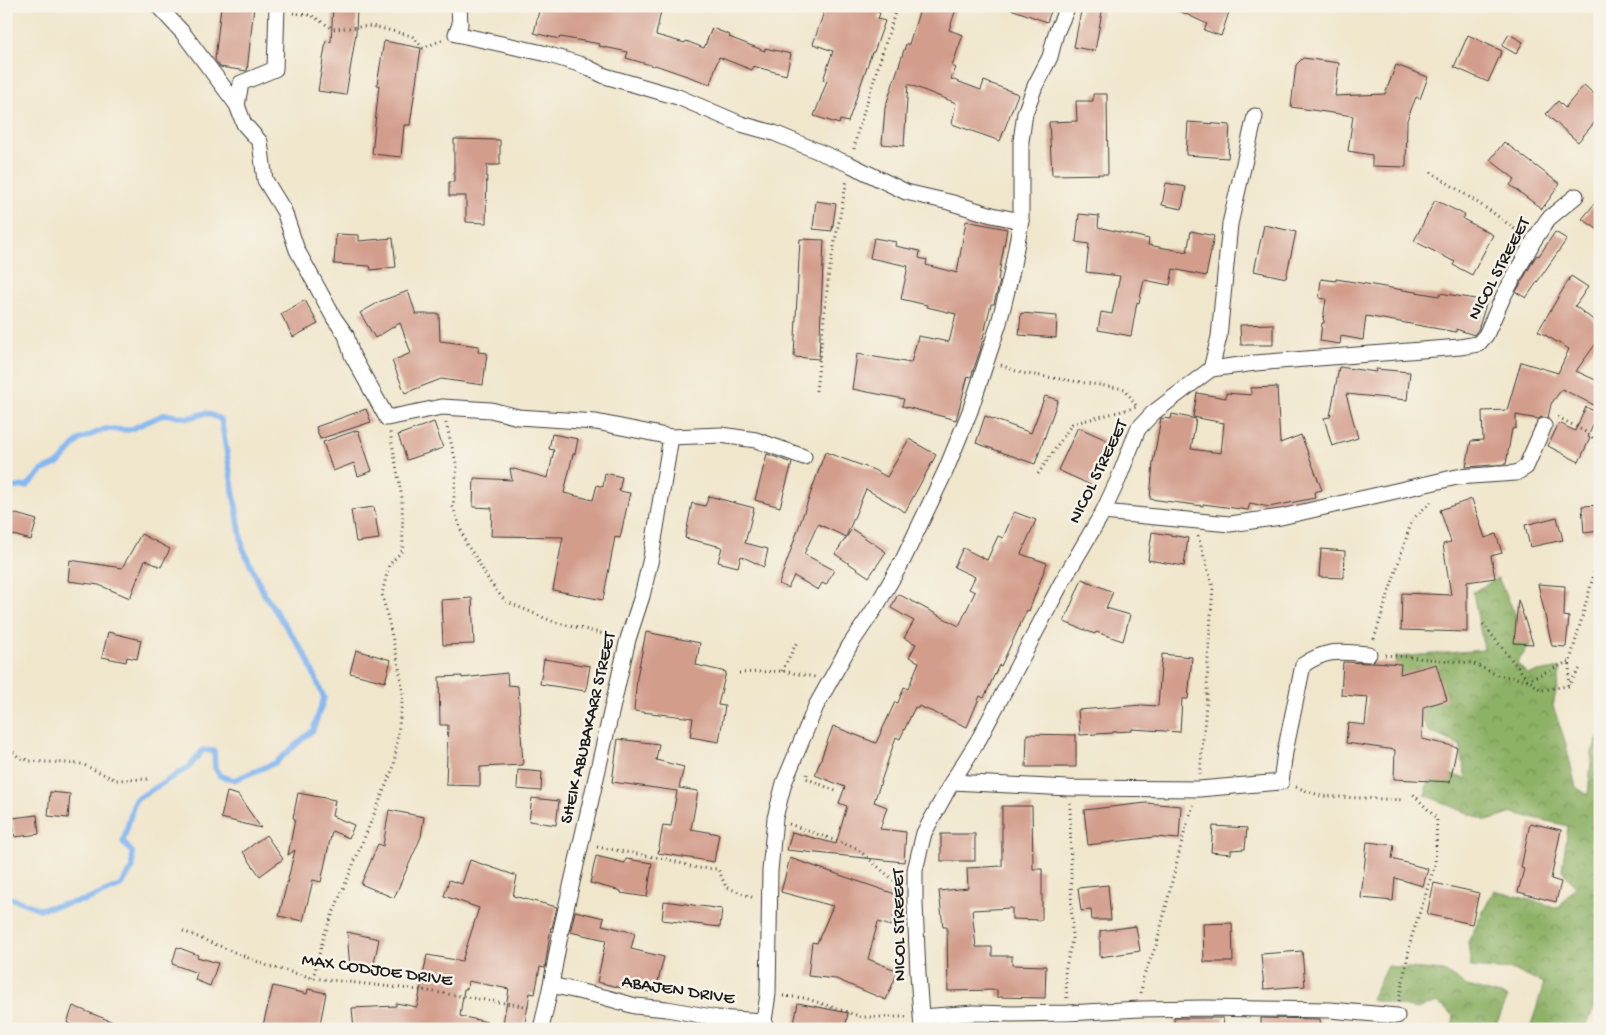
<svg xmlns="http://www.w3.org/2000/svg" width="1606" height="1035" viewBox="0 0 1606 1035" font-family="'Gochi Hand',sans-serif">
<defs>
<pattern id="forest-crowns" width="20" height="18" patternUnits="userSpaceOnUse" patternTransform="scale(1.25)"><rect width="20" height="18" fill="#8db166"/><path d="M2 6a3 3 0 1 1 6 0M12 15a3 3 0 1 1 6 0" fill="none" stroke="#728f53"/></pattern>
</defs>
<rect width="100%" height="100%" fill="#f7f3e8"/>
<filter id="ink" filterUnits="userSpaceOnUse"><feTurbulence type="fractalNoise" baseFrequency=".02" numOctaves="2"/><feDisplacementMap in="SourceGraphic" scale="10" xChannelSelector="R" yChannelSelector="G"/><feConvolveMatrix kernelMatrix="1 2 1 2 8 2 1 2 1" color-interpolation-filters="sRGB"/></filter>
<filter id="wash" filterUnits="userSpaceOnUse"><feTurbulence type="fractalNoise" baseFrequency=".0096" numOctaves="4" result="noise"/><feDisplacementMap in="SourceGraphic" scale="20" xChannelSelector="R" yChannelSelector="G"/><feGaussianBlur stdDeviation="1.12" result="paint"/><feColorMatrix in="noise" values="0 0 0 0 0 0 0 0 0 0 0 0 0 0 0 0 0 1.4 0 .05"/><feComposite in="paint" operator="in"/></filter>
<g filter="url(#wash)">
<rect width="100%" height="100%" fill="#f0e6cc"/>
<g fill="url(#forest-crowns)" stroke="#546641">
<polygon points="1498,578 1530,645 1517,663 1527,674 1561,668 1553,706 1565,741 1576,787 1588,795 1592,752 1600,733 1600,999 1583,1029 1530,1029 1544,983 1513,970 1471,967 1468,942 1494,890 1559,908 1575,886 1562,870 1568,826 1513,813 1487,821 1425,795 1430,768 1466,779 1460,745 1428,731 1415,702 1393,690 1396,657 1484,650 1473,592"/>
<polygon points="1387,966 1444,971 1466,986 1508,997 1494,1029 1452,1029 1454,1016 1438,1003 1416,1009 1371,999"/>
</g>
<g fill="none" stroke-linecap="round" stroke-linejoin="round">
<polyline stroke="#84b7f1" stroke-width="5.5" points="6,488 27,486 43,470 59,463 79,440 105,429 129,430 165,414 188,418 206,413 221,419 243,548 264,594 306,656 324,698 313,730 275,763 234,780 220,776 215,768 214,751 203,750 189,767 135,800 123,842 132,852 133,868 120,886 86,900 40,909 8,897 6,893"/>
</g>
<g id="blocks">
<g fill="#d39d8c">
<polygon points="221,6 254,6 247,71 220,67 215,60"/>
<polygon points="333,6 357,6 356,33 346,95 318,91 326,41 331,42"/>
<polygon points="540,6 662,6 656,35 685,43 686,41 704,48 712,28 730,35 729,37 765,51 765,48 791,54 786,75 753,66 752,70 719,57 710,84 655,65 654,66 626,58 628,52 599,46 600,44 560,37 559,39 534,33"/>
<polygon points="826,6 861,6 880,13 878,19 885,21 874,52 872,52 848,122 840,120 839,124 814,116 827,81 823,80 833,51 813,44"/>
<polygon points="921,6 957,6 949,30 963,35 952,66 956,68 951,79 981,90 984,81 1018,94 1000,141 952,124 956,103 908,84 904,146 882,144 885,108 906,44 909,44"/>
<polygon points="1009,6 1053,6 1047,22 1008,8"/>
<polygon points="1082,6 1103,6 1095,51 1074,47"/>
<polygon points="1169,6 1231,6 1221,36 1204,30 1207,24"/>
<polygon points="1509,34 1523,42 1516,54 1502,46"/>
<polygon points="1468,35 1502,51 1488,82 1454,67"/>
<polygon points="384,41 421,48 410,125 404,125 401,157 372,154 379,85 377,85"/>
<polygon points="1303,58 1339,63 1335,96 1385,94 1396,65 1428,77 1420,99 1416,97 1407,120 1406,167 1372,166 1372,155 1348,151 1353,116 1291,107 1296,65"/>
<polygon points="1584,85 1600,99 1600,116 1578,142 1546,114 1558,101 1565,108"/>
<polygon points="1093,94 1107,94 1108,174 1052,175 1049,122 1077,121 1076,101 1093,101"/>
<polygon points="1188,122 1230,125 1228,158 1186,155"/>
<polygon points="454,139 500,140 500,165 487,165 486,223 466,222 466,196 449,196 449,182 454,182"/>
<polygon points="1504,142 1560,184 1542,209 1510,185 1515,179 1490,160"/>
<polygon points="1166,183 1186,187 1182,209 1162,205"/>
<polygon points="1600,197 1600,231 1582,219"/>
<polygon points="1435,200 1465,215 1463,219 1493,235 1472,275 1453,265 1455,262 1414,241"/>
<polygon points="816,201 836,204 832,231 813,229"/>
<polygon points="1079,214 1099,216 1098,227 1149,239 1148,245 1187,252 1191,231 1214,236 1206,276 1173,269 1170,285 1144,280 1139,303 1137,302 1131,336 1098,330 1101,312 1112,314 1120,276 1086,272 1089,244 1076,242"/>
<polygon points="966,221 1007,229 998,280 1000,281 994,304 991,304 980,351 971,377 968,376 956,420 902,406 904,399 852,389 857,354 911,363 918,336 949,342 956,314 927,307 927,305 901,299 908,266 870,258 874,238 896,242 895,246 920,251 919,258 927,260 926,265 957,273"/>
<polygon points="1264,225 1296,232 1286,278 1254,271"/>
<polygon points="1555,232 1567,239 1526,298 1516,292 1534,259 1537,255 1539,256"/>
<polygon points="336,234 359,235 359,241 393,238 396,267 371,270 370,266 334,264"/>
<polygon points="800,239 824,240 819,359 794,357"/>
<polygon points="1571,276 1588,287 1575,306 1600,325 1600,338 1576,371 1600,382 1600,408 1562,389 1551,404 1548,418 1542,417 1538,419 1516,415 1516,428 1512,429 1506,464 1466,467 1471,441 1483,440 1482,411 1507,410 1521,362 1558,373 1569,349 1538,331"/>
<polygon points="1321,279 1336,281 1336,279 1440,296 1440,293 1487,301 1478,330 1474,335 1456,329 1456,332 1366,316 1363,340 1341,336 1340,344 1320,341 1322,323 1324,323 1324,320 1323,320 1326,299 1319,298"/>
<polygon points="408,291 416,314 439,314 440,341 479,346 478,352 487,353 483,385 441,379 405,393 392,361 411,353 400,323 375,338 360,313 381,301"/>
<polygon points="305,300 318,324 293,337 281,314"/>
<polygon points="1021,313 1057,316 1056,338 1019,335"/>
<polygon points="1273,324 1273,345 1241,345 1240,325"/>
<polygon points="1339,367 1376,372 1376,369 1410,372 1407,400 1346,394 1358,438 1332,446 1324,418 1330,417"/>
<polygon points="1277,387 1280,443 1301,435 1322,490 1314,492 1315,498 1269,507 1250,503 1248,510 1203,504 1203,506 1150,499 1153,463 1161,418 1171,419 1172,414 1196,419 1191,449 1221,453 1224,423 1193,417 1197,393 1226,398 1226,393 1251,395 1251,388"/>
<polygon points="1045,396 1058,400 1035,464 976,443 985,416 1031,433"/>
<polygon points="1586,407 1598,413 1588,437 1590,438 1579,462 1548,446 1559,423 1575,431"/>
<polygon points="366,409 371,422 320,439 316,427"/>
<polygon points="434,422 443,448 407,460 398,435"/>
<polygon points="1078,427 1113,443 1093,486 1058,470"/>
<polygon points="358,430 372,471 358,476 354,463 333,471 323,442"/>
<polygon points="552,434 578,439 575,454 573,454 564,493 593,500 597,485 603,487 605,473 622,477 619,491 630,493 620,538 615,537 603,600 553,590 563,537 491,536 492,508 473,507 474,478 512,480 510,468 548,478 554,450 549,449"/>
<polygon points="909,439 936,455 905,512 866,489 846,537 818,524 804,554 834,570 826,585 822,583 818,590 794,576 788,588 779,584 825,452 874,470 887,477"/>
<polygon points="767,454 792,463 780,507 755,500"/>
<polygon points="709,496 754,508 745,543 768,549 764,567 741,556 738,567 718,562 722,547 685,538 692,503 705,506"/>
<polygon points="1472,499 1485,538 1496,534 1502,553 1491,556 1495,578 1467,582 1467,632 1401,630 1402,593 1451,595 1443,544 1451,542 1440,510"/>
<polygon points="1600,505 1600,531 1584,533 1582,506"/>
<polygon points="374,507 379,539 356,542 351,510"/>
<polygon points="6,511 37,520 31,540 6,533"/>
<polygon points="1014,512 1036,520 1021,554 1047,563 1029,611 1027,610 1001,666 999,665 984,698 980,696 967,727 919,706 918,708 915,707 900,739 896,737 874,802 887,807 880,829 906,832 904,862 787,850 792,832 836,844 847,806 839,803 845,787 815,775 833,726 876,743 895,702 898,703 904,687 908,689 919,662 909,657 916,644 904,638 914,621 891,608 898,594 959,626 975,592 969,589 975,577 954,567 963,548 987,560 998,536 1003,538"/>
<polygon points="1557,517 1563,540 1530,547 1525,525"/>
<polygon points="852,529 886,552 869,577 835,554"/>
<polygon points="1152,532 1188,538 1184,566 1148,560"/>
<polygon points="141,534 170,549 161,567 145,560 130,598 99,585 68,581 70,560 122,568"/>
<polygon points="1321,549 1345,551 1344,578 1319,577"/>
<polygon points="1082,579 1113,592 1106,608 1130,615 1123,641 1096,632 1095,634 1064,622"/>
<polygon points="1538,584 1565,586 1564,616 1569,617 1566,647 1552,646"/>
<polygon points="472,598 474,644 443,645 441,600"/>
<polygon points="1518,600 1533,644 1514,643"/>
<polygon points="108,632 141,640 137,659 127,657 126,662 102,657"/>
<polygon points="646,632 700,643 696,665 726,672 718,705 725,706 719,742 690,737 693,718 634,711 637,677"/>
<polygon points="356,650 391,660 385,682 350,673"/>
<polygon points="1162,654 1192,657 1188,699 1182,699 1180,732 1132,729 1132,731 1113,732 1113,733 1080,735 1078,710 1142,705 1158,706"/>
<polygon points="544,659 590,666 586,691 540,684"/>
<polygon points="1343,662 1368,663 1374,662 1401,664 1400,674 1436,664 1447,700 1423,707 1422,739 1457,747 1450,782 1394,779 1395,750 1346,743 1348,723 1365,725 1368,697 1341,695"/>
<polygon points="507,673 508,685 518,686 523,765 480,767 480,786 446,785 448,725 440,725 439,677 462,676 462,678"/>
<polygon points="1027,734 1076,735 1076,767 1026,767"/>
<polygon points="618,739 659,744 656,760 684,767 679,788 698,791 691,829 719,834 714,862 658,853 663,825 671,826 677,791 612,782"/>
<polygon points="518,770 542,772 541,791 517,789"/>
<polygon points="50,792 70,794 68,818 48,816"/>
<polygon points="227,792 238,795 261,828 221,818"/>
<polygon points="298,793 335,800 332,816 354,825 349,838 332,831 321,882 313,880 303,921 279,916 295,850 288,855 295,819 293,818"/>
<polygon points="532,798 559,801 556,825 529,821"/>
<polygon points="1146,803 1181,806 1179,839 1155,837 1088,845 1084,810"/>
<polygon points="1002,806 1032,806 1033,869 1042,869 1042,920 1012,919 1012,908 972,910 976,947 992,947 992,956 1012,956 1012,965 1046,966 1045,998 997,997 997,990 948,991 947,927 943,927 939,891 968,888 967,868 1002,866"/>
<polygon points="389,810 424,817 421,837 394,898 361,884 378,844 383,846"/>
<polygon points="37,815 39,834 15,837 12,818"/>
<polygon points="1530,823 1561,830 1551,879 1561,882 1556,902 1518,892 1524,869 1521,868"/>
<polygon points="1213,826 1247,828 1245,849 1231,850 1231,854 1211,852"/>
<rect x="941" y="834" width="34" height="27"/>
<polygon points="266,835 283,859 260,876 243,852"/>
<polygon points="1367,842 1394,845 1392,859 1428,869 1423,886 1395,878 1393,901 1361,898"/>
<polygon points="596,856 625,863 626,859 652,863 647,897 621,893 621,891 590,883"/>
<polygon points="790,858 901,896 891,926 878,922 868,959 898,971 886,1000 836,979 808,976 812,942 817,943 833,906 781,892"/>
<polygon points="470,860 517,876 513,896 557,907 552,928 551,927 545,968 540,967 535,994 530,993 524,1029 502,1029 509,989 468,981 467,989 464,989 460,1016 487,1022 487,1029 393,1029 393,1027 354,1029 352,1008 396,1006 396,1003 417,1007 427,955 462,961 479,908 444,896 449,880 462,884"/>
<polygon points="1434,883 1479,893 1472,924 1427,914"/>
<polygon points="1108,885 1111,920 1092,920 1091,910 1081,911 1078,888"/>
<polygon points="664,901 722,909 720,927 662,920"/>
<polygon points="575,911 604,918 602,925 635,933 631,949 664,957 655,993 622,986 622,988 597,982 606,940 570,932"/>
<polygon points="1232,923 1233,962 1204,962 1203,924"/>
<polygon points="1136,926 1140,951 1100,957 1100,931"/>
<polygon points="347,932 379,939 372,973 350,968"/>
<polygon points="177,947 198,955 197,957 218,963 210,986 195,980 197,973 172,964"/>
<polygon points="1302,951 1305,986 1264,989 1261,954"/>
<polygon points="273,986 307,994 308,989 326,993 319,1029 262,1029"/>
<polygon points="798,1003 848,1013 845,1029 793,1029"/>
<polygon points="73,1006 128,1028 128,1029 81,1029 67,1023"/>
<polygon points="1174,1018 1223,1018 1224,1029 1175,1029"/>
<polygon points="1261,1018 1320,1019 1321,1029 1261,1029"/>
</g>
</g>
</g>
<g filter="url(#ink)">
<use href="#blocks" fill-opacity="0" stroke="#3c3a36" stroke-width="1"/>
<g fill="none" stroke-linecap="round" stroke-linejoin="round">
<defs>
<g id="street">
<polyline points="158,6 183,33 237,105 244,124 260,142 265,180 284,211 297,250 334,318 346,335 352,355 387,418 442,407 491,410 518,417 596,422 671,437 721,435 756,440 804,457"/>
<polyline points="459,6 460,25 456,34 543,53 582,65 605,76 678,97 741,124 774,133 851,165 906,192 949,202 992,215 1021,221"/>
<polyline points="237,105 241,83 275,69 277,6"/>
<polyline points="1211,369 1219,337 1230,224 1255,116"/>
<polyline points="1103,512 1230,524 1281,517 1457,477 1516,473 1526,467 1544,426"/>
<path d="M 952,782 L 1069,788 L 1199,789 L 1281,782 L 1285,752 L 1303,665 C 1328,648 1341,652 1369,654"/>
<polyline points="551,985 604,997 635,1006 667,1009 717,1018 764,1021 763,1029"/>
<polyline points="922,1017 974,1013 1012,1014 1068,1013 1140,1009 1205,1008 1330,1010 1397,1016"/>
<polyline points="764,1021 768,994 770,871 775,818 784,783 816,706 850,645 877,605 903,560 945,472 970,411 999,323 1011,275 1021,221 1021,141 1025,113 1035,86 1050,57 1056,33 1068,6"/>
<polyline points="541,1029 551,985 561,930 628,639 642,596 651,558 671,437"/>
<polyline points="922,1029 918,974 915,904 915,870 924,833 952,782 979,739 1062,582 1103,512 1118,480 1138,429 1153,413 1211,369 1255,363 1460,347 1478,344 1486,335 1503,297 1534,240 1548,219 1576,196"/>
</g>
</defs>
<use href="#street" stroke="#3c3a36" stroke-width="17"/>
<g stroke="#3c3a36" stroke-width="3" stroke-dasharray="1 4" stroke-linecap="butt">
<polyline points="293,13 311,15 333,29 372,26 412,36 423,48 442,40"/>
<polyline points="854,149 857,134 897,6"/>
<polyline points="1431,172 1492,212 1520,233"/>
<polyline points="1001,365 1021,373 1125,389 1137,407 1072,424 1036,477"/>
<polyline points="816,391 829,272 847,180"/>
<polyline points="1558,417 1591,435 1600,449"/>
<polyline points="446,423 457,466 453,507 466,544 475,556 489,581 505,601 554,622 613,636"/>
<polyline points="1198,536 1213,587 1208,658 1207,693 1200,774"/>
<polyline points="1483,624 1528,680 1541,690 1568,686 1581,667"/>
<polyline points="1374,639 1412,520 1433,500"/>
<polyline points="1385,655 1472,663 1497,675 1528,680 1570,661"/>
<polyline points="782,671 797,642"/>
<polyline points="739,673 782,671 815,677"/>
<polyline points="1568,685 1570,661 1600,552"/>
<polyline points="6,745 18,757 30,761 82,764 116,780 149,779"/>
<polyline points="807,774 806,778 838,792"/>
<polyline points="1296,787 1321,796 1403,800"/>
<polyline points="789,824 856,848 898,884"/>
<polyline points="597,847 666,859 697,868 718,869 726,887 754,898"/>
<polyline points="183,931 268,966 313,978 428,991 530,1007"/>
<polyline points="313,978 324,935 394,766 403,693 398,661 382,594 389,565 403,550 402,498 390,432"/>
<polyline points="1141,993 1143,978 1157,943 1183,837 1193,805"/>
<polyline points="783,996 805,998 862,1017 907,1017"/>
<polyline points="1067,998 1065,971 1072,940 1070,802"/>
<polyline points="1399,1001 1411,939 1435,865 1437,819 1413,794"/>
<polyline points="6,1022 18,1029"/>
</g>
<use href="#street" stroke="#fff" stroke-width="15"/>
</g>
</g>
<g text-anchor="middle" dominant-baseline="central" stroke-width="5" stroke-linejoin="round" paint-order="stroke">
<g font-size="18" fill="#1c1c1c" stroke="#f7f3e8">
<text transform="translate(1500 269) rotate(-62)">NICOL STREEET</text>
<text transform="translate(1099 472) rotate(-64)">NICOL STREEET</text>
<text transform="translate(589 728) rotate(-77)">SHEIK ABUBAKARR STREET</text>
<text transform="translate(900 925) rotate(-91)">NICOL STREEET</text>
<text transform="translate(377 971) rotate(8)">MAX CODJOE DRIVE</text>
<text transform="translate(678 991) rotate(9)">ABAJEN DRIVE</text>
</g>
</g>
<rect width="1606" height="1035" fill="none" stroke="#f7f3e8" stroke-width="25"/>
</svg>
